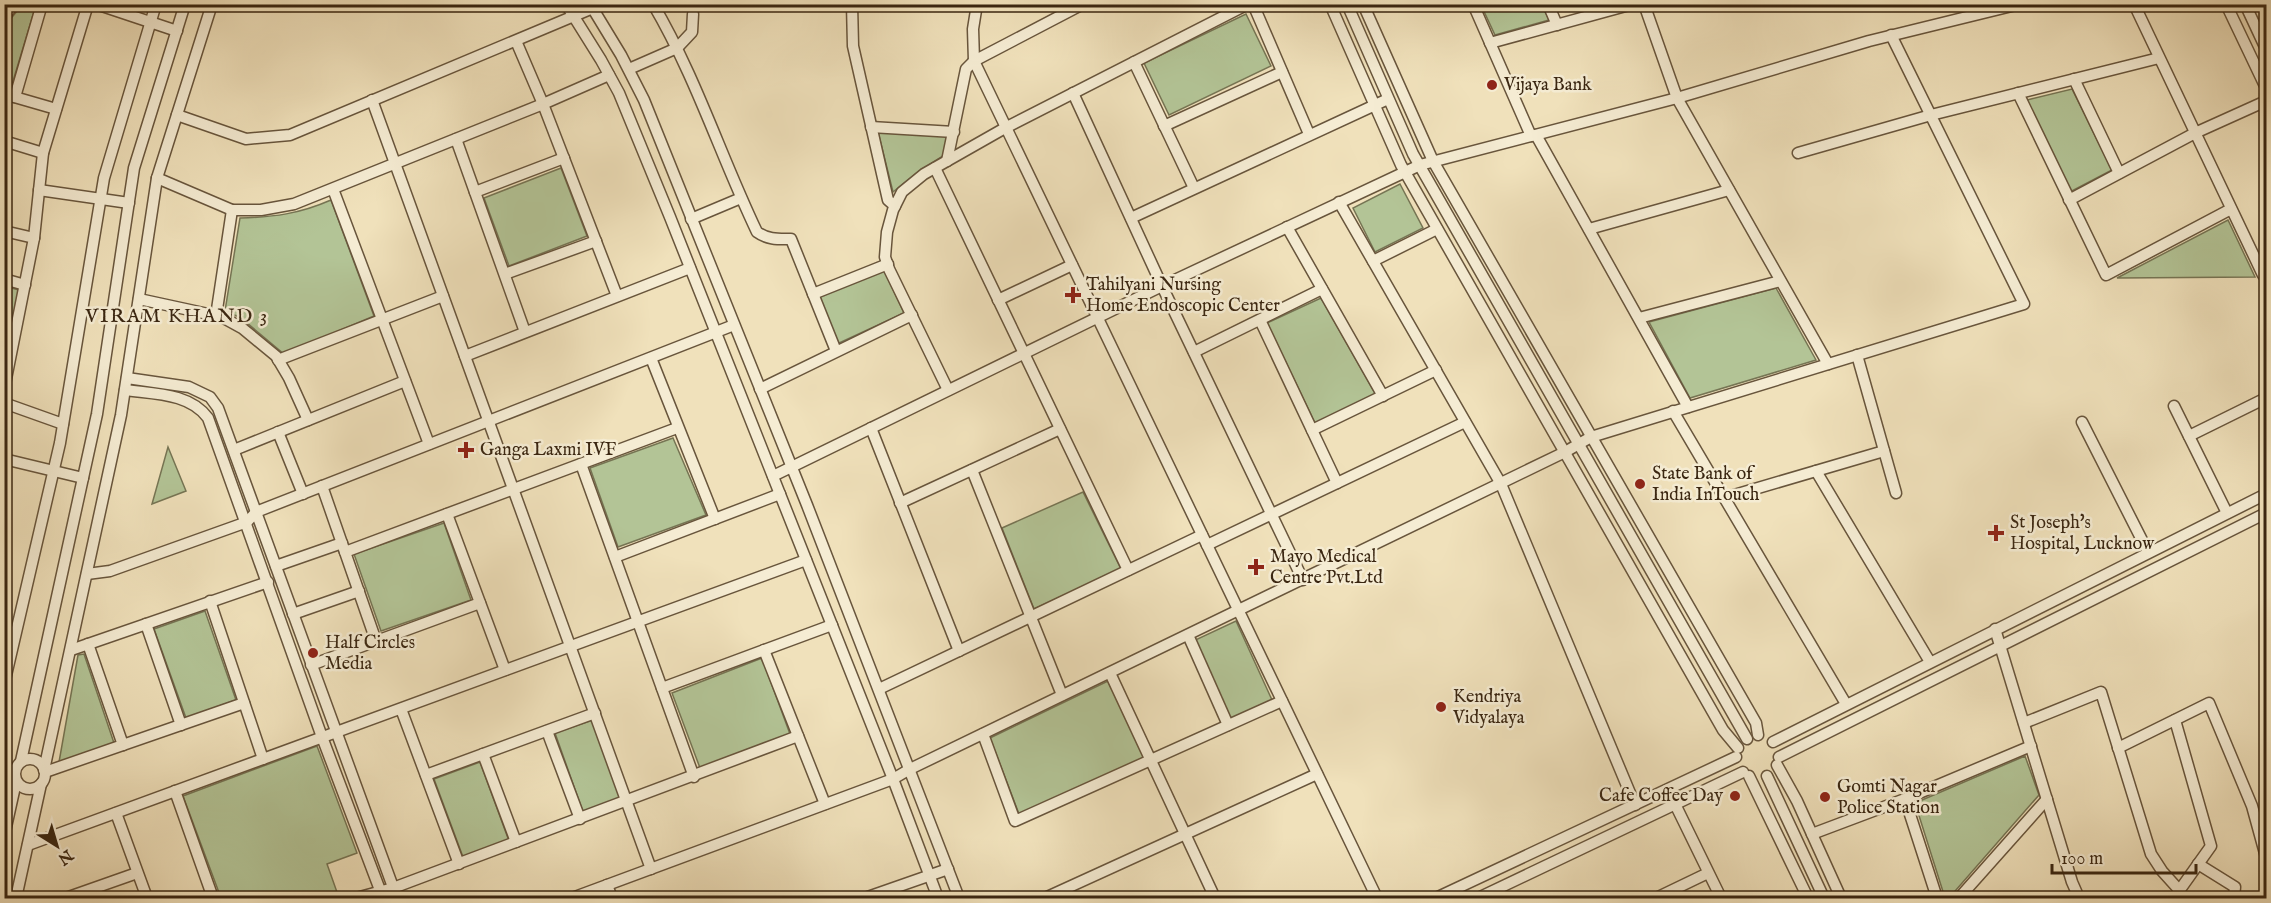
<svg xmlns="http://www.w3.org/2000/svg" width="2271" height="903" viewBox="0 0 2271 903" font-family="'IM FELL English',serif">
<rect width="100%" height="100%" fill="#f0e1bb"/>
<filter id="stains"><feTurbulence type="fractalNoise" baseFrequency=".00333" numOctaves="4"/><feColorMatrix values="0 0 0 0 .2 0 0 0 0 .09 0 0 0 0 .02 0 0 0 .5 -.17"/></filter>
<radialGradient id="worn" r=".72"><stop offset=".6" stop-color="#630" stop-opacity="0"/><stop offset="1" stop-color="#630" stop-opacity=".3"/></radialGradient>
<g fill="#b3c496" stroke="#767554" stroke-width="1.5">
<polygon points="22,5 36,5 10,91 5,89 4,27"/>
<polygon points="1481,5 1542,5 1549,20 1495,35"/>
<polygon points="1246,14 1271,66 1169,115 1144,63"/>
<polygon points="2072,89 2112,170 2070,192 2027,100"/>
<polygon points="878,132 948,136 943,156 919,171 893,192"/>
<polygon points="561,168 587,236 509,266 484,198"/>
<polygon points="1400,184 1423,228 1375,252 1353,208"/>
<path d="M 331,200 L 374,316 L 284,354 L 241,318 L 225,311 L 240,218 C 274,217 299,214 331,200 Z"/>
<polygon points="2228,220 2255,277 2117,278"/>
<polygon points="884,270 904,313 837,344 819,296"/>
<polygon points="4,286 19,290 6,352 4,351"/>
<polygon points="1776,288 1816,360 1690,398 1649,322"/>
<polygon points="1321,298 1376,395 1316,425 1267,323"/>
<polygon points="673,438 706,515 618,547 590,468"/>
<polygon points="168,447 186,491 152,504"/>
<polygon points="1083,492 1121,569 1034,609 1002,528"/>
<polygon points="444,523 471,600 381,631 354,554"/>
<polygon points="205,611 236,700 186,718 154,629"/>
<polygon points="1236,621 1272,700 1228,721 1191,642"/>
<polygon points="84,654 114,743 59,762 78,655"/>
<polygon points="762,658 790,734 700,768 672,693"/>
<polygon points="1108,681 1144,758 1019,814 990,738"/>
<polygon points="593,720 621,799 583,812 555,733"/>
<polygon points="317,746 357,853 327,864 338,895 330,898 221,898 183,796"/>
<polygon points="2025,756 2039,795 1949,898 1945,898 1915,803"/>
<polygon points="480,762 509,841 463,857 434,779"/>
</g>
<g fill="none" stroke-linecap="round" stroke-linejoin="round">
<defs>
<g id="minor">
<polyline points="96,4 177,31"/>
<polyline points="566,4 601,60 619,93 670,217 893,779 938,898"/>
<polyline points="590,4 621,55 644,100 807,505 959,898"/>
<path d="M 653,4 C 696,77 721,157 757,232 C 768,240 779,239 791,239 L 836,351"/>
<polyline points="852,4 853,46 888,200 895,206"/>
<polyline points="977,4 973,29 974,61 1377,898"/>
<polyline points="1253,4 1309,134"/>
<polyline points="1330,4 1401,165 1723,730 1738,748"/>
<polyline points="1347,4 1413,154 1747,739"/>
<polyline points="1363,4 1433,161 1756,723 1758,735"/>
<polyline points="1473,4 1531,136"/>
<polyline points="1548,4 1557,25"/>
<polyline points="1644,4 1677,98 1828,364"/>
<polyline points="2134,4 2263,275"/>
<polyline points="2226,4 2266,88"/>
<polyline points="2245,4 2266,49"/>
<polyline points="4,17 14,4"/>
<polyline points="516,41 543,104 617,296"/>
<polyline points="1490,43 1633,4"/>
<polyline points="1134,62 1194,188"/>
<polyline points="629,69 677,48 692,32 693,14"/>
<polyline points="2074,79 2119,173"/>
<polyline points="1073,93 1162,286 1303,580"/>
<polyline points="2018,93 2106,275 2231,209"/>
<polyline points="4,94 56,109"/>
<polyline points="15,97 42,4"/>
<polyline points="372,100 651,869"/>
<polyline points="177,115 246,139 290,135 593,8"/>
<polyline points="1164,126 1282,72"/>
<polyline points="871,127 954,132"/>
<polyline points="1536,135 1688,407"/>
<polyline points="456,139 525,332"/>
<polyline points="4,141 43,153"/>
<polyline points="1798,153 1931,115 2159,58"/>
<polyline points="947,161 966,69 974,61 1083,4"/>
<polyline points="935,168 1128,570"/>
<polyline points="157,178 232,210 261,210 294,204 543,104 609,75"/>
<polyline points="333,189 429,444"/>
<polyline points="39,190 129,203"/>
<polyline points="475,192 564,158"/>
<polyline points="2069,200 2195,133 2266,101"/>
<polyline points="1339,202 1501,484 1635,805"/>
<polyline points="1131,218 1388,99"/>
<polyline points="691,219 741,198"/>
<polyline points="1287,227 1383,396"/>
<polyline points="1589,229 1729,190"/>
<polyline points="4,231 34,238"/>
<polyline points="1373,261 1437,229"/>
<polyline points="505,274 596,241"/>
<polyline points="4,279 25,285"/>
<polyline points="813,294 888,264"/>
<polyline points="139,299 222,317 242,328 276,356 289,378 308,420"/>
<polyline points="998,300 1072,265"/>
<polyline points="216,316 232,210"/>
<polyline points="1639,318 1780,281"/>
<polyline points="1260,320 1337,483"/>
<polyline points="1194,352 1322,289"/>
<polyline points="1857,355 1896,493"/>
<polyline points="465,356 690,268"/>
<polyline points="651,358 715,519"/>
<polyline points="278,360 443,296"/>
<polyline points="127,378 189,387 210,397 218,408 397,898"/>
<polyline points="4,389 34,238 43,153 88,4"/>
<polyline points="760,389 912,315"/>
<path d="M 125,390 C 154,394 190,393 208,418 L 322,737 L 383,898"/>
<polyline points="948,390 889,269 885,257 887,232 893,210 902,192 924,174 1005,128 1248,4"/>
<polyline points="4,403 63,424"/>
<polyline points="2174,406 2227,513"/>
<polyline points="1673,411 1846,704"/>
<polyline points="2082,422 2148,552"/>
<polyline points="871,428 959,651"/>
<polyline points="1312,430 1436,370"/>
<polyline points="278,432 303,494"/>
<polyline points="2189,436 2266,398"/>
<polyline points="234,450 405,381"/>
<polyline points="4,459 83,478"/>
<polyline points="581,464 694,777"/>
<polyline points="972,470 1062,695"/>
<polyline points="1816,471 1930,662"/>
<polyline points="773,476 1162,286 1420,165 1677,98 1869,41 2020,4"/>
<polyline points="322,486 376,641"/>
<polyline points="1724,498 1884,451"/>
<polyline points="900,503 1060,429"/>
<polyline points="447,514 505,670"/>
<polyline points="1207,545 1465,422"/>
<polyline points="345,552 677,428"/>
<polyline points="615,557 780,494"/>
<polyline points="276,566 342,543"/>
<polyline points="87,574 110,571 247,522 256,512 734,325"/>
<polyline points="210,601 263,759"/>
<polyline points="293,614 359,591"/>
<polyline points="146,624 181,725"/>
<polyline points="1995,629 2072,882 2079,898"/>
<polyline points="1188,635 1228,725"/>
<polyline points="88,644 123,745"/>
<polyline points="71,650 268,582"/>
<polyline points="764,650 825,804"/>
<polyline points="311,665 480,603"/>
<polyline points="1110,673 1215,898"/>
<polyline points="4,684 60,443 104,178 156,4"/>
<polyline points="662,688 832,625"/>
<polyline points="879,689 1202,535"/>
<polyline points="401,709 459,864"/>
<polyline points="2024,723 2101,692 2151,854 2162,871 2180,891"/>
<polyline points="547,731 580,819"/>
<polyline points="983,734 1015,821 1282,701"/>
<polyline points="1773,742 2266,494"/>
<polyline points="2118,748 2209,703 2252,806 2266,857"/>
<polyline points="483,754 516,842"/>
<polyline points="1779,757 2266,513"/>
<circle cx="30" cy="774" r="15"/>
<polyline points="21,761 97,414 134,168 185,4"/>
<polyline points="1777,765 1797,801 1841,898"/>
<polyline points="44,770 121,415 157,178 212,4"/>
<polyline points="45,772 244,703"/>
<polyline points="426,775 595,713"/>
<polyline points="1749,776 1808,898"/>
<polyline points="1767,776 1824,898"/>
<polyline points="175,791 213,898"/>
<polyline points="1905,799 1937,898"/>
<polyline points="1675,804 1721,898"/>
<polyline points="116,813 147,898"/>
<polyline points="1812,834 1905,799 2031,746"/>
<polyline points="4,836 16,782"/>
<polyline points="28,845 806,560"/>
<polyline points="2198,864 2235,887 2234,898"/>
<polyline points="607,885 612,898"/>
<polyline points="16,898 41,784"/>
<polyline points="66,898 137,873"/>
<polyline points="356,898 393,888 798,736"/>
<polyline points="572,898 893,779 910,769 1565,452 1591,437 2024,304 1891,35"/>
<polyline points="865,898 948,869"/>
<polyline points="1045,898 1317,774"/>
<polyline points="1436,898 1736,757"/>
<polyline points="1478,898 1743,772"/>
<polyline points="1656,898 1708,873"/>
<polyline points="1959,898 2047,799"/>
<polyline points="2174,898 2211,846 2175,720"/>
</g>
</defs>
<use href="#minor" stroke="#68553c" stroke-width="13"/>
<use href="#minor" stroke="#f5ecd3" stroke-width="10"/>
</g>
<g fill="#8f2418" stroke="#f5ecd3" stroke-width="2">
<circle cx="1492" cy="85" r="6"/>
<path d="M1070 286h6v6h6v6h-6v6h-6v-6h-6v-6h6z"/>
<path d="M463 441h6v6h6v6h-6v6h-6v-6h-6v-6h6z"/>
<circle cx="1640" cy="484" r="6"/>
<path d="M1993 524h6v6h6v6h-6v6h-6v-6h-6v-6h6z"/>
<path d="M1253 558h6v6h6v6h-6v6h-6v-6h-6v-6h6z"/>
<circle cx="313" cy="653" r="6"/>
<circle cx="1441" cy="707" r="6"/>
<circle cx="1735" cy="796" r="6"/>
<circle cx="1825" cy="797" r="6"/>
</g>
<g text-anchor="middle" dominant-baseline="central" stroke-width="5" stroke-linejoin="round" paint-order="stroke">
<g font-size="18" fill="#3a2611" stroke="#f5ecd3" text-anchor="start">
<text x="1504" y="85">Vijaya Bank</text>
<text x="1086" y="285">Tahilyani Nursing<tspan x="1086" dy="21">Home Endoscopic Center</tspan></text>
<text x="480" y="450">Ganga Laxmi IVF</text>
<text x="1652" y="474">State Bank of<tspan x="1652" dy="21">India InTouch</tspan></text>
<text x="2010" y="523">St Joseph's<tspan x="2010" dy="21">Hospital, Lucknow</tspan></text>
<text x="1270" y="557">Mayo Medical<tspan x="1270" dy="21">Centre Pvt.Ltd</tspan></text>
<text x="325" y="643">Half Circles<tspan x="325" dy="21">Media</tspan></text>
<text x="1453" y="697">Kendriya<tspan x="1453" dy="21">Vidyalaya</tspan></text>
<text x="1837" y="787">Gomti Nagar<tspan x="1837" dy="21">Police Station</tspan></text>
<text x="1723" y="796" text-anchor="end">Cafe Coffee Day</text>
</g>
<g font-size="20" letter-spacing="1.5" fill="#3a2611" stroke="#f5ecd3">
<text x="177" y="316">VIRAM KHAND 3</text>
</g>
</g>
<rect width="2271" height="903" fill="none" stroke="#f0e1bb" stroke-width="24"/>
<rect x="6" y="6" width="2259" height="891" fill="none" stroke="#3a2611" stroke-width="3"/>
<rect x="12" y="12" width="2247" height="879" fill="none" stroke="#3a2611" stroke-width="1.5"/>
<g transform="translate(57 846) rotate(143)" stroke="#f5ecd3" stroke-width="4.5" paint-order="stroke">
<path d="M0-4.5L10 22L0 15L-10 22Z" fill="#3a2611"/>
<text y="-9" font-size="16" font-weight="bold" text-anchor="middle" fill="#3a2611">N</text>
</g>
<path d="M2052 864v9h144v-9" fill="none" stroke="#3a2611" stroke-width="3"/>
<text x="2061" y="864" font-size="18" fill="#3a2611" stroke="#f5ecd3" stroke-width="4.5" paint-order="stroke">100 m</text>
<rect width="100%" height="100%" filter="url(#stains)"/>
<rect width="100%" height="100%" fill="url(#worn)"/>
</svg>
